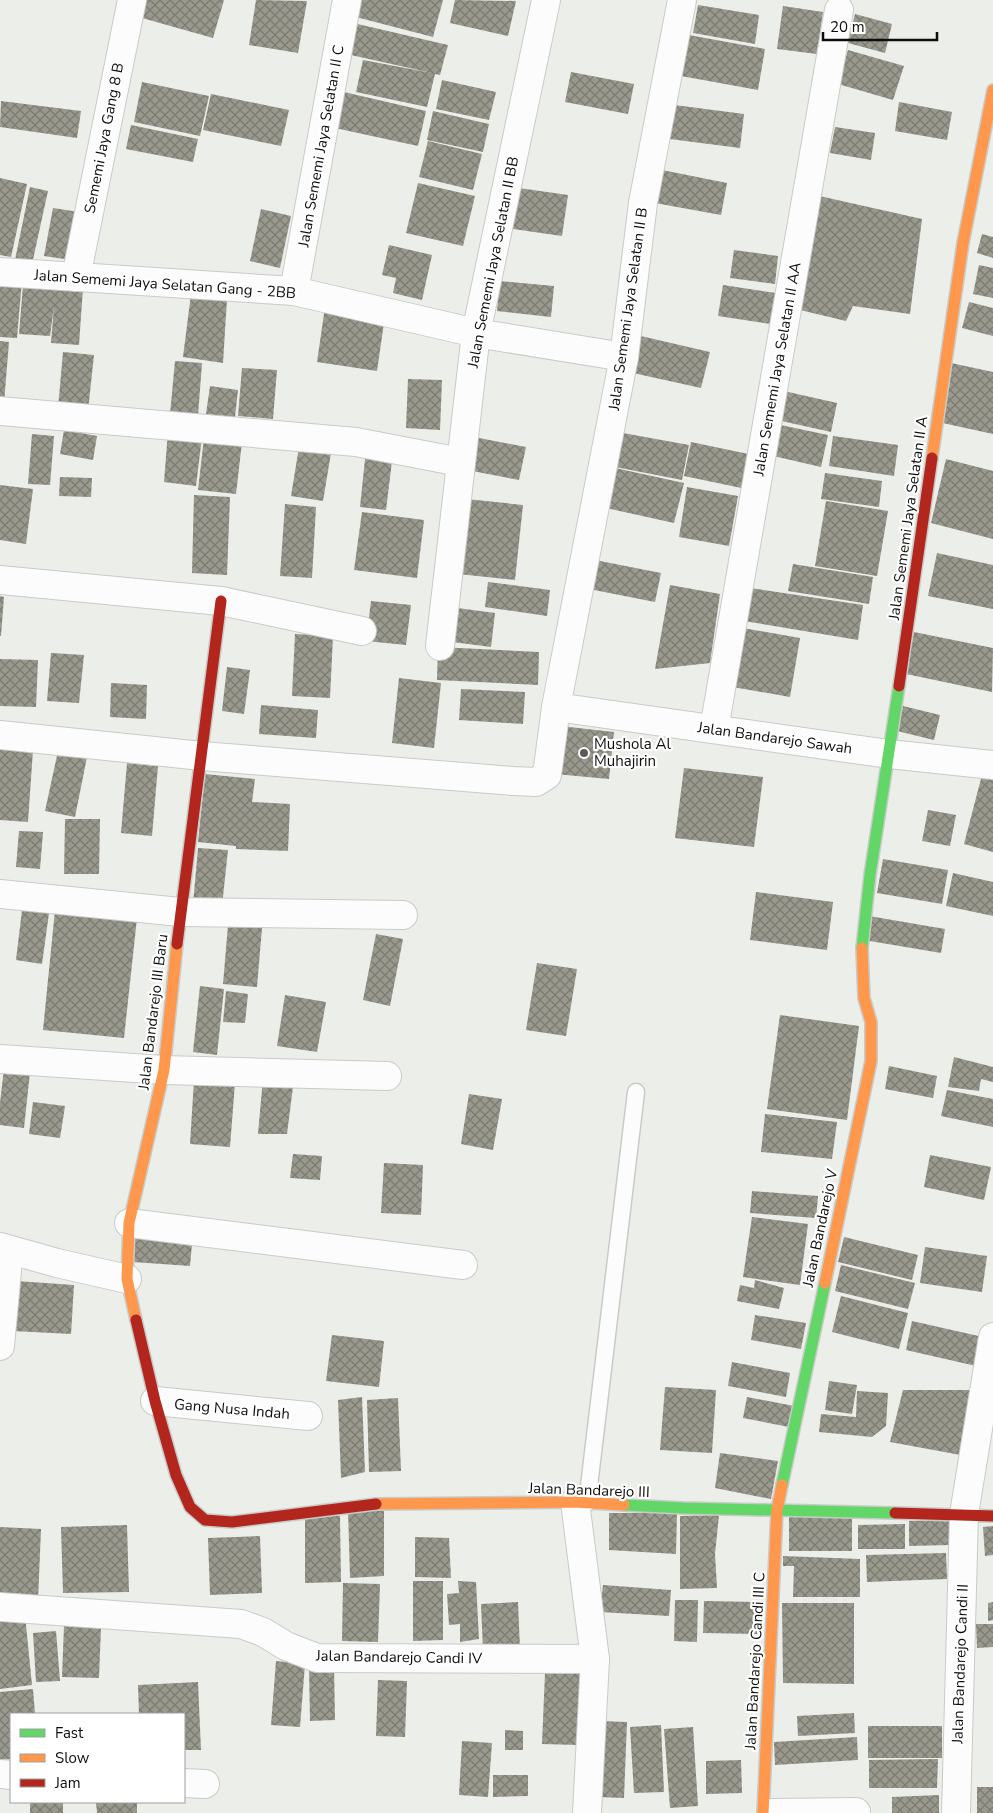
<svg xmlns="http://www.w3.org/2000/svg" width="993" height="1813" viewBox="0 0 993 1813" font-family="'Nunito Sans',sans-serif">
<defs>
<pattern id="building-cross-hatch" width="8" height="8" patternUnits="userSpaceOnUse" patternTransform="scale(1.25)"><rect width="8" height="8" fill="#9a998e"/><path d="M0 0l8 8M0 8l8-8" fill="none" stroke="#7c7b72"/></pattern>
</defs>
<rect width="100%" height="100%" fill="#eceee9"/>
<g fill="url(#building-cross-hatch)">
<polygon points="139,0 224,0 213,38 135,16"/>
<polygon points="256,0 307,1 298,53 249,45"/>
<polygon points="356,0 443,0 433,37 352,16"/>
<polygon points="455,0 516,1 508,36 450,23"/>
<polygon points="698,5 759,15 755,44 693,33"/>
<polygon points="783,6 823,12 817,54 777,49"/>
<polygon points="855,14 892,24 885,53 848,43"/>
<polygon points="349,22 448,45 440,75 435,74 427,107 356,92 363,60 432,73 342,53"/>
<polygon points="678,33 765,49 758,90 670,74"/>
<polygon points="848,50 904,66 893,100 838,84"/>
<polygon points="571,72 634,84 628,114 565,102"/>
<polygon points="442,80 496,92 489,120 436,109"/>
<polygon points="142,82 209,96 200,136 134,122"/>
<polygon points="344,92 426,111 418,146 335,128"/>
<polygon points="211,94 289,110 281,146 203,130"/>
<polygon points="1,101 81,111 77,138 0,127"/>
<polygon points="899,102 952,112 947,140 895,131"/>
<polygon points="667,104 744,114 740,148 662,138"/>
<polygon points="433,111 489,124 483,152 427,140"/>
<polygon points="131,125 198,139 193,162 126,149"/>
<polygon points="835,127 875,133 871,160 830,153"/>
<polygon points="428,141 482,154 473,190 419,177"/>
<polygon points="662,170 727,183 721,215 655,203"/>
<polygon points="0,178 27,184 11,257 0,255"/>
<polygon points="418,183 475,196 463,246 406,233"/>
<polygon points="30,187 48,191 32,264 15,260"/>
<polygon points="512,187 568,195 562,236 506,228"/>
<polygon points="815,195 922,219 910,314 853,306 846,321 800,310"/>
<polygon points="53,208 79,212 71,260 44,256"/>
<polygon points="261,209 291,216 280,268 250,261"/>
<polygon points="982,234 993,237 993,258 977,253"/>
<polygon points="389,245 432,255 422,300 393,293 396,278 382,275"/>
<polygon points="734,250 778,256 775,284 730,278"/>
<polygon points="979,265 993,268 993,298 973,294"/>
<polygon points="0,279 22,280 17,338 0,337"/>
<polygon points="500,281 554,286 551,317 497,311"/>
<polygon points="23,285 83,288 79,345 51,343 54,306 50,336 19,334"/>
<polygon points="723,285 776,293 771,324 718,316"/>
<polygon points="191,294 227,299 223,363 183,357"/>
<polygon points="969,302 993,308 993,336 962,328"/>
<polygon points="325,307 385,316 377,371 317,362"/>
<polygon points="632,334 710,352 701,388 624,371"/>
<polygon points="0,341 9,342 4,403 0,403"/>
<polygon points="63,352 94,355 88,411 58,408"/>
<polygon points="175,361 202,363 198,416 170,414"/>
<polygon points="951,363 993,372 993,434 938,422"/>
<polygon points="242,368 277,370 273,419 238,416"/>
<polygon points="408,379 442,380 440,430 406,428"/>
<polygon points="210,386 238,390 235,417 206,414"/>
<polygon points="784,391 837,403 831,432 777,420"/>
<polygon points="776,424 828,435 821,467 769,455"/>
<polygon points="64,430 97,436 93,460 60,454"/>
<polygon points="168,431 202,437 196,486 164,482"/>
<polygon points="612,431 689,445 682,480 605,465"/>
<polygon points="32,434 54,436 50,485 28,484"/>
<polygon points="833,436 898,445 894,476 829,466"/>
<polygon points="474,437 526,447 519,480 467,470"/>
<polygon points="204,438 242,442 236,494 198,490"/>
<polygon points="300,441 332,447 323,501 291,496"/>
<polygon points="691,442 758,456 751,490 684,476"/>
<polygon points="366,450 393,453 386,510 360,507"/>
<polygon points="946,459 993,471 993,539 931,523"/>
<polygon points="606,466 684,483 674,523 597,506"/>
<polygon points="825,473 882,481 879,507 821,499"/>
<polygon points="60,477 92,478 91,497 59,496"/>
<polygon points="0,485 33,489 26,544 0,540"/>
<polygon points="687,487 738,496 729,546 679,537"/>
<polygon points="194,495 230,497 227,575 192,573"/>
<polygon points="457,498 523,505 515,580 449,573"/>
<polygon points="826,501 888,511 877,576 815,566"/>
<polygon points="285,504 316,507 312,578 280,576"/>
<polygon points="362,512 424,520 417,578 354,570"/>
<polygon points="937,553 993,565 993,609 928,596"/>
<polygon points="595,560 661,573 655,602 589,589"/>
<polygon points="793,564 873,577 869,604 788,591"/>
<polygon points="488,582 550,590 547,616 485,607"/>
<polygon points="670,585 720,594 710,663 655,669"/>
<polygon points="750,588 863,605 858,640 744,621"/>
<polygon points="0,596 4,597 1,636 0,636"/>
<polygon points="371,601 411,605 406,645 366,641"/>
<polygon points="450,607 495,613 491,647 445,641"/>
<polygon points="737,627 800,638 790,697 727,686"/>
<polygon points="914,632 993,648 992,692 906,674"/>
<polygon points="295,634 333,636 330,698 292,696"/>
<polygon points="438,647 539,652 538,685 437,680"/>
<polygon points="51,653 84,655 79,703 47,701"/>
<polygon points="0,659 38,660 36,707 0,706"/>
<polygon points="227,667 250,670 244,714 222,711"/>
<polygon points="399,678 441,683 434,748 392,743"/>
<polygon points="111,683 147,685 146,719 110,717"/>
<polygon points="461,689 525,692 523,724 459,720"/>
<polygon points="261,705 318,710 316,738 259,734"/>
<polygon points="903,706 940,715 934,740 897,731"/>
<polygon points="560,726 614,732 609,779 555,774"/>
<polygon points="0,747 33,750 28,822 0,820"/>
<polygon points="58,751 87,757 75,817 45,811"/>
<polygon points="127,763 158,766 152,836 121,833"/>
<polygon points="684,768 763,777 754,847 675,838"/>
<polygon points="983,771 993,774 993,852 964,844"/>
<polygon points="205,774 255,779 252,802 290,804 288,851 236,849 236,846 198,842"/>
<polygon points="928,810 956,815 950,846 922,841"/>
<polygon points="65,819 100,819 99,874 64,874"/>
<polygon points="19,831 43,832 40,869 16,867"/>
<polygon points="198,848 228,850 222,906 193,904"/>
<polygon points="883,859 948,870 942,904 877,893"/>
<polygon points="953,873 993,882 993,916 946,906"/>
<polygon points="756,892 833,902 827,950 750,940"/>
<polygon points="23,902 50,906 42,964 16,960"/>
<polygon points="55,910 137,918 124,1038 43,1030"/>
<polygon points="869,916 945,929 941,953 864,940"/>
<polygon points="228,925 262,928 257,987 223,984"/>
<polygon points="376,934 403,939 390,1006 363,1000"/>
<polygon points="537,963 577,969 566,1036 526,1030"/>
<polygon points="200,986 224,989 217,1055 193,1052"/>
<polygon points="226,991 248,994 245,1023 223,1022"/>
<polygon points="285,995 326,1002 317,1052 277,1046"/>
<polygon points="780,1015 859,1026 847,1120 767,1109"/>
<polygon points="954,1057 993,1067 993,1082 981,1079 979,1091 948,1087"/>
<polygon points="5,1060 31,1063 24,1128 0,1125 0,1103"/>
<polygon points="889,1066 937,1076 933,1098 885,1089"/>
<polygon points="263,1078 294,1079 287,1134 258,1134"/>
<polygon points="194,1080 235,1083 230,1147 190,1144"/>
<polygon points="947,1090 993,1099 993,1127 941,1116"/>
<polygon points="469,1094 502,1099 493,1150 461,1144"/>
<polygon points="33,1102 65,1106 60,1138 29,1134"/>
<polygon points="765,1114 837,1122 832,1159 761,1152"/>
<polygon points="293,1154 322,1156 320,1180 290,1178"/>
<polygon points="930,1155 991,1167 984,1200 924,1187"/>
<polygon points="384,1163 423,1165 421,1215 381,1213"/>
<polygon points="752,1191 818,1196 816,1218 750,1213"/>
<polygon points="752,1217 808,1224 800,1285 743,1277"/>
<polygon points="135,1230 193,1233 190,1266 133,1262"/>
<polygon points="844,1237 918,1255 912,1280 838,1262"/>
<polygon points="925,1247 987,1256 982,1292 920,1283"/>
<polygon points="841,1265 915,1283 908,1309 835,1291"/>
<polygon points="755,1280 784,1288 779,1309 737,1301 740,1285 754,1288"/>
<polygon points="16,1281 74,1285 71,1334 13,1331"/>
<polygon points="841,1296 908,1313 899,1349 832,1332"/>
<polygon points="755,1315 806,1323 801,1349 751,1340"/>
<polygon points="912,1321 983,1337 976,1366 906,1350"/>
<polygon points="332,1335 384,1341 379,1387 326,1381"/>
<polygon points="732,1362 790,1373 786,1397 728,1386"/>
<polygon points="829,1381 857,1385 852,1414 825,1410"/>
<polygon points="665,1387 716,1390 712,1453 660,1450"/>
<polygon points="903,1390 974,1390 966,1456 890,1442"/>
<polygon points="857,1391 888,1393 886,1426 872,1437 819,1432 821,1414 856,1417"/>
<polygon points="362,1397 365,1472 341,1478 338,1400"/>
<polygon points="747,1397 794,1406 789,1427 743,1418"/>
<polygon points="398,1398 401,1471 369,1472 367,1400"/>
<polygon points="720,1453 778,1461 771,1499 715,1488"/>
<polygon points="384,1507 384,1576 350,1578 348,1509"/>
<polygon points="609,1513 677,1513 676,1554 609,1550"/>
<polygon points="852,1513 852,1551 789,1551 789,1514"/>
<polygon points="719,1515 715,1554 717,1588 680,1589 680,1516"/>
<polygon points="305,1516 340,1516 341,1582 305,1583"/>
<polygon points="949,1520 950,1545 909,1546 909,1521"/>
<polygon points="905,1524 905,1549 858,1549 858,1525"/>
<polygon points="127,1525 129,1592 63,1593 61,1527"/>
<polygon points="993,1526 993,1555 985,1556 983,1527"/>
<polygon points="0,1527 41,1529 38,1601 0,1599"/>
<polygon points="260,1536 262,1593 210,1595 208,1538"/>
<polygon points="415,1537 449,1538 451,1578 415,1577"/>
<polygon points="946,1553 947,1579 867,1582 866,1555"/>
<polygon points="783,1556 860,1559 860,1597 793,1597 794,1566 783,1566"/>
<polygon points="413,1581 443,1581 443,1640 413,1641"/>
<polygon points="458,1581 476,1582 479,1639 460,1642 460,1624 449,1625 447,1594 459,1593"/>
<polygon points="343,1583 380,1584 378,1642 342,1641"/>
<polygon points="603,1585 671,1590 669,1616 600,1612"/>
<polygon points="675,1600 698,1600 697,1642 674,1641"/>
<polygon points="704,1601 757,1602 757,1634 703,1633"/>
<polygon points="518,1602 520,1649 483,1650 481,1604"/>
<polygon points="993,1602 993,1620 988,1621 988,1603"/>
<polygon points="782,1603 854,1603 854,1684 783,1683"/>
<polygon points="25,1615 32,1685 0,1689 0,1618"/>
<polygon points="976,1624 993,1624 993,1647 977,1648"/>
<polygon points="64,1626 101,1627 99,1678 62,1677"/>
<polygon points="56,1631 60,1681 36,1682 33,1633"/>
<polygon points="276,1661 305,1664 300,1727 271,1725"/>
<polygon points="309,1666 334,1666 335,1720 310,1721"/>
<polygon points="545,1673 580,1674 577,1745 542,1744"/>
<polygon points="378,1680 407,1681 405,1737 376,1736"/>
<polygon points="198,1682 201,1750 184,1750 184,1714 139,1714 138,1685"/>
<polygon points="33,1689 35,1714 11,1714 11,1759 0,1760 0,1692"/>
<polygon points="854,1713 855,1733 798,1736 797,1716"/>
<polygon points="600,1721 627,1722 624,1798 597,1797"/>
<polygon points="661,1725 664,1792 634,1793 630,1727"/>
<rect x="868" y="1726" width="74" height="32"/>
<polygon points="693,1727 698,1806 670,1808 664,1729"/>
<polygon points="505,1730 523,1731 523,1750 505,1750"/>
<polygon points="857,1737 858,1760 775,1765 774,1742"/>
<polygon points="462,1741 492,1743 488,1797 459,1795"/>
<polygon points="938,1759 937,1788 869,1788 869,1760"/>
<polygon points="741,1760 742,1793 706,1794 706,1761"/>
<polygon points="493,1775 528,1775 528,1796 493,1797"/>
<rect x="977" y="1787" width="16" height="26"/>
<polygon points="939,1795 939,1813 892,1813 892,1797"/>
<rect x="30" y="1802" width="33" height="11"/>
<polygon points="96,1802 137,1802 137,1813 97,1813"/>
</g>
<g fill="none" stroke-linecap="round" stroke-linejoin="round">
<defs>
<polyline id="lane" points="587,1503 636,1092"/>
<g id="street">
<polyline points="0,272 294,291 476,333 624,357"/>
<polyline points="76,277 132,0"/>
<polyline points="294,291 347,0"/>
<polyline points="0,411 356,442 460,462"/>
<polyline points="0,580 221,601 362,631"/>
<polyline points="440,646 476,333 546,0"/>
<polyline points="556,707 889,754 993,765"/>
<polyline points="714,729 839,10"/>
<polyline points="0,735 202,756 513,781 536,782 547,775 556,707 624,357 643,203 682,0"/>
<polyline points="0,894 180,912 403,915"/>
<polyline points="0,1059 164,1070 387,1076"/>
<polyline points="129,1223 463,1265"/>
<polyline points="0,1247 57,1263 127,1279"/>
<polyline points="0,1346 9,1250"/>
<polyline points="155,1401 308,1416"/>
<polyline points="575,1502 595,1659 587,1813"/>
<polyline points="0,1607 241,1624 263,1632 286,1646 317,1658 595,1659"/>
<polyline points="0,1774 11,1775"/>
<polyline points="184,1783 205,1784"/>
<polyline points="773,1813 856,1812"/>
<polyline points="956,1813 964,1514 993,1337"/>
</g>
<g id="fast">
<polyline points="862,948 870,875 899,686"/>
<polyline points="782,1485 825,1283"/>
<polyline points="624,1505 683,1508 895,1513"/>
</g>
<g id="slow">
<polyline points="932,458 963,243 993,90"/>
<polyline points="825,1283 871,1061 871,1022 864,998 862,948"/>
<polyline points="136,1320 127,1279 129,1223 164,1070 177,944"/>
<polyline points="376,1504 575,1502 624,1505"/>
<polyline points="763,1813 777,1510 782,1485"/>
</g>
<g id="jam">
<polyline points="899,686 932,458"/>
<polyline points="177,944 221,601"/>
<polyline points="136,1320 155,1401 176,1475 190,1507 205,1520 232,1522 376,1504"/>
<polyline points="895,1513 993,1516"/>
</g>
</defs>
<use href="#lane" stroke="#c9cbc8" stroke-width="19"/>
<use href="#street" stroke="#c9cbc8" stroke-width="30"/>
<use href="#fast" stroke="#c9cbc8" stroke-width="14"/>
<use href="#slow" stroke="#c9cbc8" stroke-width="14"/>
<use href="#jam" stroke="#c9cbc8" stroke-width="14"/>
<use href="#lane" stroke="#fcfcfc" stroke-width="16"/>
<use href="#street" stroke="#fcfcfc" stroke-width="28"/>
<use href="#fast" stroke="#63d668" stroke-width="11"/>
<use href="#slow" stroke="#ff974d" stroke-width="11"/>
<use href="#jam" stroke="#b3261e" stroke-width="11"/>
</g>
<circle fill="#5b5c59" stroke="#fff" stroke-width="2" cx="584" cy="753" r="5"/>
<g text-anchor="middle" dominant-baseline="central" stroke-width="4.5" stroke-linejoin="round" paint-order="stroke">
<g font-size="15" fill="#0d0e0c" stroke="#fff">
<text transform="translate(104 138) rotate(-79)">Sememi Jaya Gang 8 B</text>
<text transform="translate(321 146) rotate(-80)">Jalan Sememi Jaya Selatan II C</text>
<text transform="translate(493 262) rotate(-79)">Jalan Sememi Jaya Selatan II BB</text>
<text transform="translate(165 284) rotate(4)">Jalan Sememi Jaya Selatan Gang - 2BB</text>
<text transform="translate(628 309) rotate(-82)">Jalan Sememi Jaya Selatan II B</text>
<text transform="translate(777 369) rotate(-80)">Jalan Sememi Jaya Selatan II AA</text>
<text transform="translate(908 518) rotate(-82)">Jalan Sememi Jaya Selatan II A</text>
<text transform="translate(775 738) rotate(8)">Jalan Bandarejo Sawah</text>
<text transform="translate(153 1012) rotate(-83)">Jalan Bandarejo III Baru</text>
<text transform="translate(820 1228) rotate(-78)">Jalan Bandarejo V</text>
<text transform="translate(232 1409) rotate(5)">Gang Nusa Indah</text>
<text transform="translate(589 1490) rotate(2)">Jalan Bandarejo III</text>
<text transform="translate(399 1657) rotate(1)">Jalan Bandarejo Candi IV</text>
<text transform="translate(755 1661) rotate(-87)">Jalan Bandarejo Candi III C</text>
<text transform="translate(960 1664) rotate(-88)">Jalan Bandarejo Candi II</text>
</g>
<g font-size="15" fill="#0d0e0c" stroke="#fff" text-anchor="start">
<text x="594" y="744">Mushola Al<tspan x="594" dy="17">Muhajirin</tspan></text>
</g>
</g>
<rect x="10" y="1713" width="175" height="90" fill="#ffffff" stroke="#9e9f9e"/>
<rect x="20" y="1729" width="25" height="8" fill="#63d668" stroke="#9e9f9e"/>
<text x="55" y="1738" font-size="15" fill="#0d0e0c">Fast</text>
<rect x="20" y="1754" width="25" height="8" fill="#ff974d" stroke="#9e9f9e"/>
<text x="55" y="1763" font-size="15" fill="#0d0e0c">Slow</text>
<rect x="20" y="1779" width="25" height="8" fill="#b3261e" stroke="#9e9f9e"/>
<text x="55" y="1788" font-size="15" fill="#0d0e0c">Jam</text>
<path d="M823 32v8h114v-8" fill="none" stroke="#0d0e0c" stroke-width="2.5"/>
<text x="830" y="32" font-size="15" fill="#0d0e0c" stroke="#ffffff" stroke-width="4" paint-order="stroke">20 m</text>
</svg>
